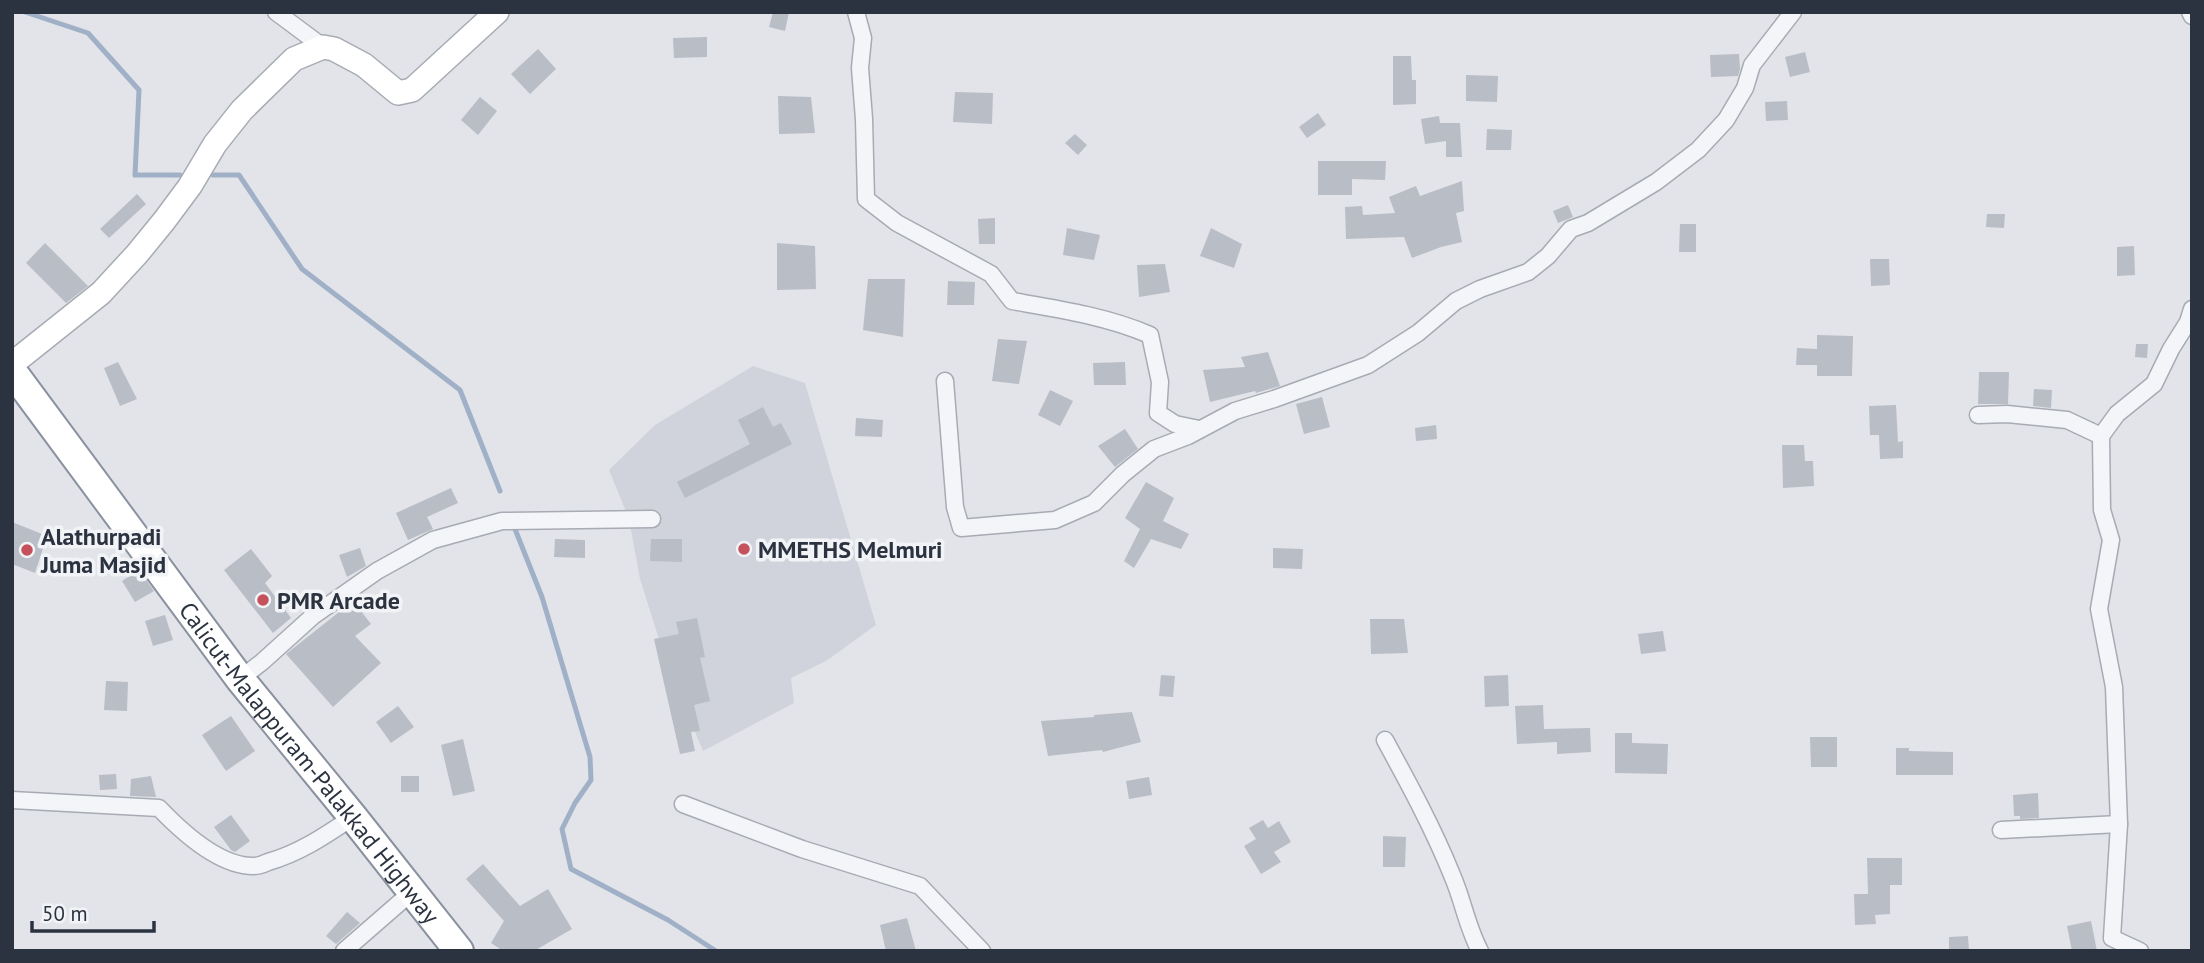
<svg xmlns="http://www.w3.org/2000/svg" width="2204" height="963" viewBox="0 0 2204 963" font-family="'PT Sans',sans-serif">
<rect width="100%" height="100%" fill="#e2e4e9"/>
<polygon fill="#d0d3db" points="753,366 805,383 876,625 826,661 791,678 794,703 703,751 670,674 640,579 629,519 609,470 655,425"/>
<g fill="none" stroke-linecap="round" stroke-linejoin="round">
<g stroke="#a0b0c6" stroke-width="5">
<polyline points="25,12 88,33 139,90 135,175 180,175"/>
<polyline points="213,175 239,175 302,269 460,390 500,491"/>
<polyline points="513,524 542,597 590,757 591,780 575,803 562,829 571,869 668,920 716,951"/>
</g>
</g>
<g fill="#b9bdc6">
<polygon points="773,12 789,12 785,31 769,27"/>
<polygon points="707,37 707,57 674,58 673,38"/>
<polygon points="538,49 556,69 530,94 511,74"/>
<polygon points="1805,52 1810,72 1790,77 1785,57"/>
<polygon points="1739,54 1740,69 1738,76 1711,77 1710,55"/>
<polygon points="1393,56 1411,56 1412,80 1416,80 1416,104 1393,105"/>
<polygon points="1466,75 1498,76 1497,102 1466,101"/>
<polygon points="955,92 993,93 992,124 953,122"/>
<polygon points="778,96 811,97 815,133 779,134"/>
<polygon points="480,97 497,111 478,135 461,120"/>
<polygon points="1787,101 1788,120 1766,121 1765,102"/>
<polygon points="1318,113 1326,125 1307,138 1299,127"/>
<polygon points="1439,116 1440,123 1460,123 1462,157 1446,157 1446,141 1425,144 1421,119"/>
<polygon points="1487,129 1512,130 1511,150 1486,150"/>
<polygon points="1075,134 1087,145 1078,155 1065,143"/>
<polygon points="1318,161 1386,161 1385,180 1352,179 1352,195 1318,195"/>
<polygon points="1462,181 1464,211 1456,213 1462,242 1441,247 1412,258 1404,237 1346,239 1345,207 1362,206 1363,215 1395,213 1389,197 1416,186 1420,196"/>
<polygon points="137,194 146,204 109,238 100,229"/>
<polygon points="1568,205 1573,217 1558,223 1553,211"/>
<polygon points="1987,214 2005,214 2004,228 1986,227"/>
<polygon points="995,218 995,244 979,244 978,219"/>
<polygon points="1680,224 1696,224 1696,252 1679,252"/>
<polygon points="1067,228 1100,235 1094,260 1063,255"/>
<polygon points="1211,228 1242,244 1234,268 1200,256"/>
<polygon points="45,243 88,286 66,303 26,263"/>
<polygon points="777,243 815,246 816,289 777,290"/>
<polygon points="2134,246 2135,275 2117,276 2117,247"/>
<polygon points="1870,259 1889,259 1890,285 1871,286"/>
<polygon points="1165,264 1170,292 1139,297 1137,265"/>
<polygon points="868,279 905,279 903,337 863,330"/>
<polygon points="948,281 975,282 974,305 947,305"/>
<polygon points="1817,335 1853,336 1852,376 1817,376 1817,365 1796,365 1797,348 1817,349"/>
<polygon points="998,339 1027,341 1019,384 992,381"/>
<polygon points="2136,344 2148,344 2147,358 2135,357"/>
<polygon points="1268,352 1280,386 1256,393 1255,391 1210,402 1203,370 1245,367 1241,357"/>
<polygon points="118,362 137,399 120,406 104,368"/>
<polygon points="1125,362 1126,385 1094,385 1093,363"/>
<polygon points="1979,372 2009,372 2008,404 1978,404"/>
<polygon points="2034,389 2052,390 2051,408 2033,406"/>
<polygon points="1050,390 1073,401 1060,426 1038,415"/>
<polygon points="1322,397 1330,427 1304,434 1296,404"/>
<polygon points="1896,405 1898,442 1903,441 1903,458 1880,459 1879,435 1870,435 1869,406"/>
<polygon points="763,407 773,427 781,423 792,444 685,498 677,482 750,444 738,420"/>
<polygon points="856,418 883,420 882,437 855,436"/>
<polygon points="1436,425 1437,439 1416,441 1415,428"/>
<polygon points="1125,429 1138,449 1115,467 1098,446"/>
<polygon points="1782,445 1804,445 1805,461 1813,461 1814,486 1783,488"/>
<polygon points="1146,482 1174,498 1163,521 1189,534 1181,549 1151,539 1134,568 1124,561 1140,529 1125,518"/>
<polygon points="451,488 458,503 427,517 433,529 408,540 396,513"/>
<polygon points="12,522 47,536 35,573 12,564"/>
<polygon points="555,539 585,540 585,558 554,557"/>
<polygon points="651,539 682,539 682,562 650,561"/>
<polygon points="360,548 366,566 347,577 339,555"/>
<polygon points="1273,548 1303,549 1302,569 1273,568"/>
<polygon points="251,549 272,576 265,583 291,618 273,633 224,570"/>
<polygon points="139,570 154,591 135,602 122,581"/>
<polygon points="353,601 371,624 355,636 381,663 333,707 286,654"/>
<polygon points="165,615 173,640 153,646 145,621"/>
<polygon points="697,618 705,657 700,658 710,701 694,705 700,731 691,732 695,751 680,754 654,639 679,634 676,622"/>
<polygon points="1370,619 1404,619 1408,653 1371,654"/>
<polygon points="1663,631 1666,651 1641,654 1638,634"/>
<polygon points="1161,675 1175,676 1173,697 1159,696"/>
<polygon points="1508,675 1509,706 1485,707 1484,676"/>
<polygon points="106,681 128,682 127,711 104,710"/>
<polygon points="1543,705 1544,729 1590,728 1591,752 1557,754 1557,742 1517,744 1515,706"/>
<polygon points="398,706 414,727 391,743 376,722"/>
<polygon points="1132,712 1141,742 1103,752 1102,750 1048,756 1041,721 1094,717 1094,715"/>
<polygon points="231,716 255,751 226,771 202,735"/>
<polygon points="1615,733 1632,733 1632,743 1668,744 1667,774 1615,773"/>
<polygon points="1810,737 1837,737 1837,767 1811,767"/>
<polygon points="463,739 475,791 453,796 441,745"/>
<polygon points="1896,748 1909,748 1909,751 1953,752 1953,775 1896,775"/>
<polygon points="116,774 117,789 100,790 99,775"/>
<polygon points="151,776 156,797 130,796 131,779"/>
<rect x="401" y="776" width="18" height="16"/>
<polygon points="1149,777 1152,795 1129,799 1126,781"/>
<polygon points="2038,793 2039,818 2020,819 2020,816 2014,816 2013,795"/>
<polygon points="231,815 250,841 235,852 231,850 214,827"/>
<polygon points="1263,820 1268,828 1279,821 1291,842 1274,852 1281,862 1261,874 1244,846 1256,839 1249,828"/>
<polygon points="1383,836 1406,837 1405,867 1383,867"/>
<polygon points="1867,858 1902,858 1902,885 1890,885 1890,914 1875,915 1876,924 1855,925 1854,894 1868,894"/>
<polygon points="483,864 520,906 548,889 572,929 534,951 503,951 491,943 504,921 466,879"/>
<polygon points="347,912 360,923 336,944 326,936"/>
<polygon points="907,918 916,951 886,951 880,925"/>
<polygon points="2091,921 2097,951 2072,951 2067,926"/>
<polygon points="1968,936 1969,951 1949,951 1949,937"/>
</g>
<g fill="none" stroke-linecap="round" stroke-linejoin="round">
<defs>
<g id="street">
<polyline points="276,12 323,47"/>
<path d="M 856,12 L 863,38 L 860,68 L 864,119 L 866,199 L 897,223 L 991,274 L 1012,301 C 1058,309 1106,316 1150,335 L 1160,382 L 1158,413 L 1175,424 L 1199,429"/>
<polyline points="2190,12 2192,16"/>
<polyline points="945,381 955,507 961,528 1055,520 1094,503 1123,474 1154,449 1188,436 1235,411 1274,399 1368,365 1418,333 1456,301 1480,289 1528,272 1548,256 1571,229 1588,223 1656,182 1698,150 1726,120 1745,88 1752,65 1793,12"/>
<polyline points="1978,415 2007,414 2067,420 2101,436"/>
<polyline points="240,679 262,662 313,616 377,571 433,540 502,521 652,519"/>
<path d="M 1385,740 C 1409,784 1433,828 1452,875 C 1463,900 1467,927 1480,951"/>
<path d="M 12,800 L 159,808 C 181,831 219,866 253,866 C 257,866 264,864 268,862 C 300,853 326,835 353,817"/>
<polyline points="683,804 802,849 920,886 982,951"/>
<polyline points="2001,830 2119,824"/>
<polyline points="344,951 413,891"/>
<polyline points="2140,951 2112,938 2119,824 2114,687 2099,609 2111,540 2102,510 2101,436 2117,414 2154,384 2171,349 2188,322 2192,309"/>
</g>
<polyline id="secondary" points="12,364 101,293 137,254 164,221 190,186 215,144 242,110 294,59 323,47 334,49 364,65 398,93 412,90 497,12"/>
<g id="highway">
<path id="s1" d="M 12,371 L 240,679 L 353,817 L 459,951"/>
</g>
</defs>
<use href="#street" stroke="#a7abb3" stroke-width="19"/>
<use href="#secondary" stroke="#a7abb3" stroke-width="26"/>
<use href="#highway" stroke="#8a919f" stroke-width="32"/>
<use href="#street" stroke="#f4f5f8" stroke-width="16"/>
<use href="#secondary" stroke="#fff" stroke-width="23"/>
<use href="#highway" stroke="#fff" stroke-width="28"/>
</g>
<g fill="#c4515c" stroke="#f1f3f7" stroke-width="2.5">
<circle cx="744" cy="549" r="7"/>
<circle cx="27" cy="550" r="7"/>
<circle cx="263" cy="600" r="7"/>
</g>
<g text-anchor="middle" dominant-baseline="central" stroke-width="7" stroke-linejoin="round" paint-order="stroke">
<g font-size="24" font-weight="bold" fill="#2b3240" stroke="#f1f3f7" text-anchor="start">
<text x="41" y="536">Alathurpadi<tspan x="41" dy="28">Juma Masjid</tspan></text>
<text x="758" y="549">MMETHS Melmuri</text>
<text x="277" y="600">PMR Arcade</text>
</g>
<g font-size="24" fill="#2b3240" stroke="#f1f3f7">
<text stroke="none"><textPath href="#s1" startOffset="492">Calicut-Malappuram-Palakkad Highway</textPath></text>
</g>
</g>
<rect width="2204" height="963" fill="none" stroke="#2b3240" stroke-width="28"/>
<path d="M32 921v10h122v-10" fill="none" stroke="#2b3240" stroke-width="3.5"/>
<text x="42" y="921" font-size="21" fill="#2b3240" stroke="#f1f3f7" stroke-width="5" paint-order="stroke">50 m</text>
</svg>
